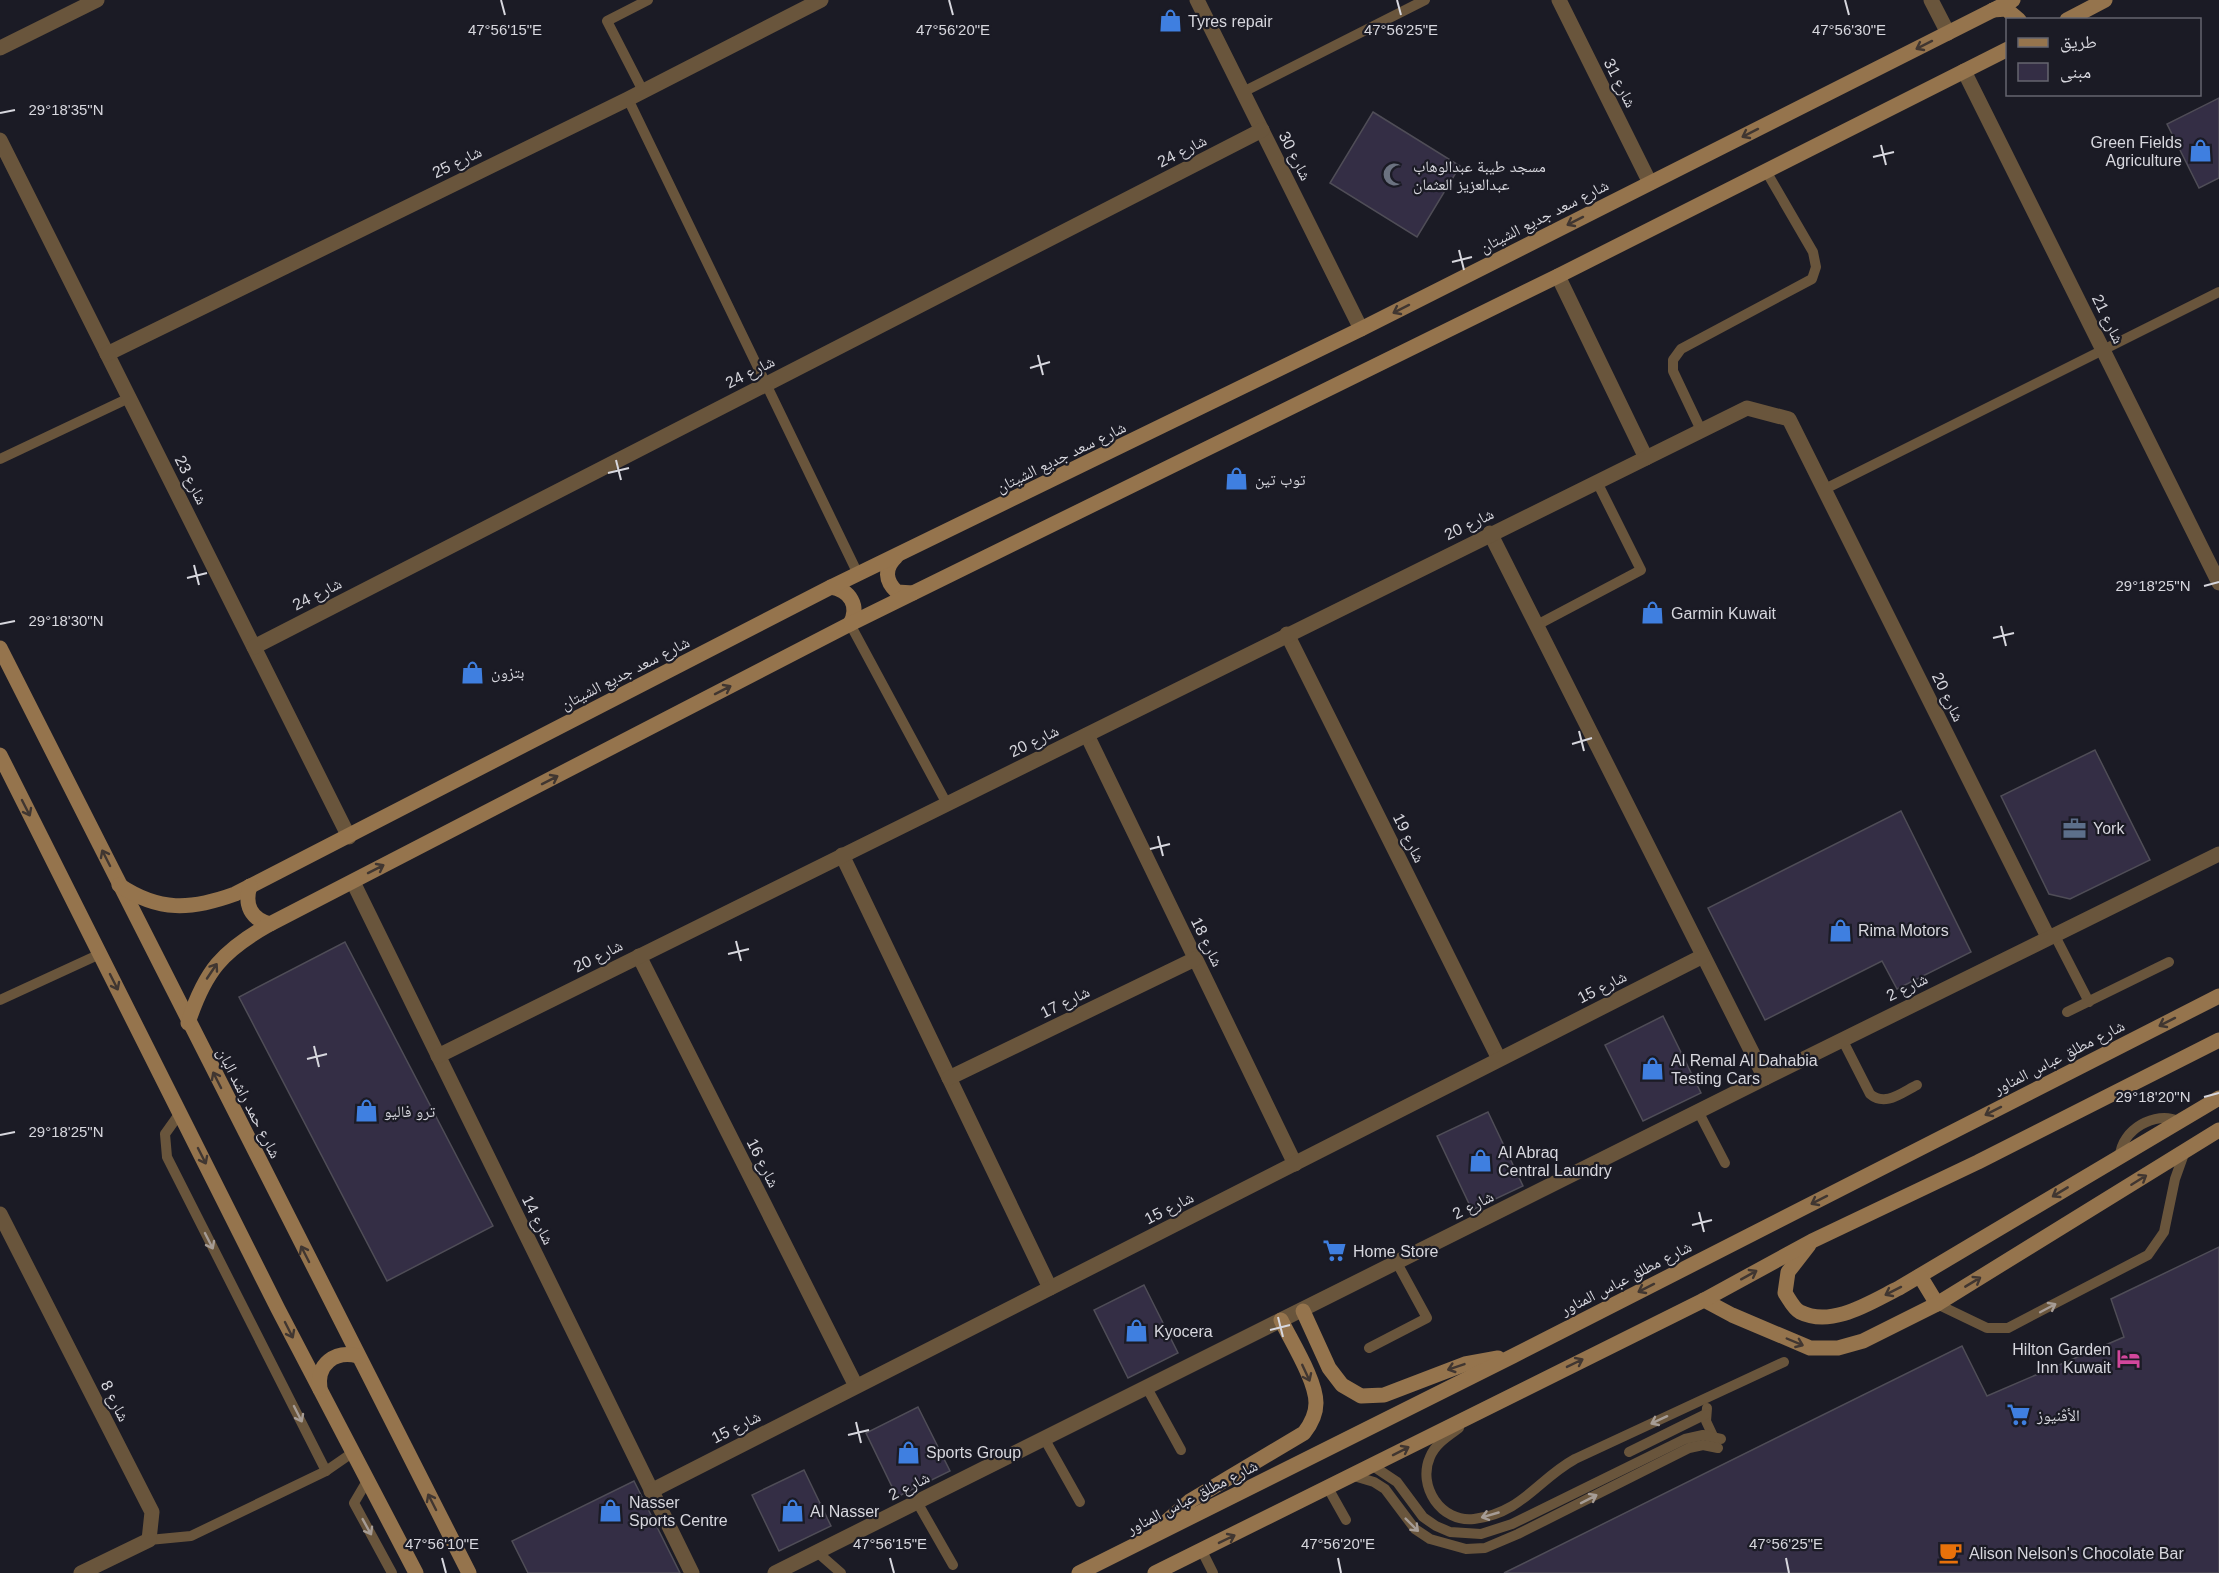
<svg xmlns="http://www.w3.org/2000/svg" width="2219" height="1573" viewBox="0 0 2219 1573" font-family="Arial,'Noto Naskh Arabic',sans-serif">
<rect width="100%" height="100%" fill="#1b1b25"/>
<g fill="#342e45" stroke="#4f4d57" stroke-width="1.5">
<polygon points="2219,98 2219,178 2199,188 2167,124"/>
<polygon points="1373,112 1460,166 1417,237 1330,183"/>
<polygon points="2095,750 2150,860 2070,899 2049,894 2001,796"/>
<polygon points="1901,811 1971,952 1897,989 1882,961 1765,1020 1708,908"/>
<polygon points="345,942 493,1226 387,1281 239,997"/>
<polygon points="1663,1016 1701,1093 1643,1121 1605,1045"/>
<polygon points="1488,1112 1523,1186 1472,1210 1437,1136"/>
<polygon points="2219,1247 2219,1573 1504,1573 1962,1346 1987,1396 2124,1337 2111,1299"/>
<polygon points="1144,1285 1178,1353 1128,1378 1094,1310"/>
<polygon points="918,1407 950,1471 897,1497 866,1433"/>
<polygon points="804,1470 831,1526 779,1551 752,1495"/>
<polygon points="634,1481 680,1573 528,1573 512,1541"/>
</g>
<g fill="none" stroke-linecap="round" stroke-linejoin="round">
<g stroke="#69553c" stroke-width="10">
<polyline points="643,91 607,21 648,0"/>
<polyline points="1243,92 1425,0"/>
<polyline points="628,99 858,574"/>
<polyline points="1701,430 1673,371 1673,360 1681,349 1812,279 1816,267 1813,252 1766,171"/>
<polyline points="0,459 129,398"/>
<polyline points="1825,489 2219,292"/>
<polyline points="850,624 947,804"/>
<polyline points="1537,625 1641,570 1597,482"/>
<polyline points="2054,934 2089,1002"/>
<polyline points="0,1000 100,954"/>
<polyline points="2067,1012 2169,962"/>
<path d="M 1842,1039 L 1870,1094 C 1885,1107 1901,1093 1917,1085"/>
<polyline points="1698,1111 1725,1163"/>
<polyline points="180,1113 165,1134 167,1157 326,1471"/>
<path d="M 2120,1156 C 2121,1130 2156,1110 2178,1121"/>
<polyline points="1937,1304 1987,1328 2008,1328 2148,1255 2164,1232 2175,1179 2185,1151"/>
<polyline points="1369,1348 1427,1318 1397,1263"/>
<polyline points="1147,1388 1181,1450"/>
<polyline points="1707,1408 1706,1421 1713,1436"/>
<path d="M 1459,1428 C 1448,1436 1435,1444 1430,1457 C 1417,1486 1441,1523 1474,1519 C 1522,1513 1537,1480 1575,1459 L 1784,1362"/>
<polyline points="1044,1438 1080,1502"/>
<polyline points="1629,1452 1706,1414"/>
<polyline points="1373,1466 1397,1482 1423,1517 1436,1526 1450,1532 1481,1534 1512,1524 1685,1439 1703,1435 1721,1439"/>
<polyline points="1354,1476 1374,1482 1385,1489 1415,1529 1430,1539 1466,1549 1485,1548 1518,1534 1689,1448 1703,1445 1718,1448"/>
<polyline points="367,1481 354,1503 392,1573"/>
<polyline points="1328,1488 1346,1520"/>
<polyline points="917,1502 953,1565"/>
<polyline points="149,1540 191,1536 326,1471 352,1453"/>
<polyline points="1202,1551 1213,1573"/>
<polyline points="817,1552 841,1573"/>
</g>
<g stroke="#69553c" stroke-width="15">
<polyline points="1197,0 1361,329"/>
<polyline points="1559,0 1650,183"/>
<polyline points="1931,0 1948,33"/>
<polyline points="0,48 97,0"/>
<polyline points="1964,71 2219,583"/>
<polyline points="0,140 349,837"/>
<polyline points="1558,276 1646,458"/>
<polyline points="107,354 628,99 821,0"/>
<polyline points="1490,533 1765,1078"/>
<polyline points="1287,634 1499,1059"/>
<polyline points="254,647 1262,130"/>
<polyline points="1087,735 1295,1164"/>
<polyline points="842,855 1050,1288"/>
<polyline points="353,882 692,1573"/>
<polyline points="639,956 856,1386"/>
<polyline points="438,1056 1747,408 1789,419 2048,937"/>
<polyline points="949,1078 1195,959"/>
<polyline points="0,1214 152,1512 149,1540 81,1573"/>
<polyline points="651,1491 1703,956"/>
<polyline points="775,1573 1765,1078 2219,854"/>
</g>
<g stroke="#95744d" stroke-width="15">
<polyline points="1993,10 2006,9 2019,20"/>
<polyline points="2067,20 2105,0"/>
<path d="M 896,557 C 884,568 885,581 897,592 L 913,593"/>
<path d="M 831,587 C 850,590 860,606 850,624"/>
<polyline points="0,648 469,1573"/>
<polyline points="0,755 278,1309 416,1573"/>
<path d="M 119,885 C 159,912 191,910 235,894 L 831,587 L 1361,329 L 2013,0"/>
<path d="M 250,886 C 244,905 251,919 270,924"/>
<path d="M 188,1023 C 205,971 222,951 270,924 L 850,624 L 1558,276 L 2008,49"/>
<path d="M 1809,1245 L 1788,1272 L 1785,1293 C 1789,1299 1794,1309 1800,1312 C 1832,1328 1871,1302 1899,1288 L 2219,1098"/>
<polyline points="1920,1276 1937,1304"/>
<polyline points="1704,1300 1732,1315 1810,1348 1838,1348 1863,1341 1937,1304 2219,1130"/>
<polyline points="1303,1311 1329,1368 1342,1385 1361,1396 1384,1395 1465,1364 1498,1358"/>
<path d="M 320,1389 C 316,1364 335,1350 358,1356"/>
<path d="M 1159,1528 L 1190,1501 L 1304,1433 C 1311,1424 1316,1415 1316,1403 C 1316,1380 1291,1341 1281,1320"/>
<polyline points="1079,1573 1513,1356 2219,996"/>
<polyline points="1155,1573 1704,1300 1812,1241 1978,1162 2219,1040"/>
</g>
</g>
<defs><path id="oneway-shaft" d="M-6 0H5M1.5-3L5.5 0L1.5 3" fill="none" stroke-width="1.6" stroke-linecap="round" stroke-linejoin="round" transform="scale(1.5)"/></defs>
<g stroke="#403631">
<use href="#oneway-shaft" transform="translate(1924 45) rotate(153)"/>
<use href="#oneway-shaft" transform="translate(1750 133) rotate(153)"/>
<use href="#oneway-shaft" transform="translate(1575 221) rotate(153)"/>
<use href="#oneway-shaft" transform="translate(1401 309) rotate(153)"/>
<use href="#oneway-shaft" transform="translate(723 690) rotate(-27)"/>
<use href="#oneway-shaft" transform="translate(550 780) rotate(-27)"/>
<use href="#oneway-shaft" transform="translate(26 808) rotate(63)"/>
<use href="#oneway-shaft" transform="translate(106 858) rotate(-117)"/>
<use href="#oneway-shaft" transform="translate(376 869) rotate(-27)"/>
<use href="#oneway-shaft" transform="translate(212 971) rotate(-56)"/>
<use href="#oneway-shaft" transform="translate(114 982) rotate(63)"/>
<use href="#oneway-shaft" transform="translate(2167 1022) rotate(153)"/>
<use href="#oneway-shaft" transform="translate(217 1080) rotate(-117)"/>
<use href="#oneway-shaft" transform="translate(1993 1111) rotate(153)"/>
<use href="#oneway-shaft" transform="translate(202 1156) rotate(63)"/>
<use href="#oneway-shaft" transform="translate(2139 1180) rotate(-32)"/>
<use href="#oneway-shaft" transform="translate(2060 1192) rotate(149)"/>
<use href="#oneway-shaft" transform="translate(1819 1200) rotate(153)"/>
<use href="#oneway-shaft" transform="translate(305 1254) rotate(-117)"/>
<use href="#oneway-shaft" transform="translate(1749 1275) rotate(-29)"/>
<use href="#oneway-shaft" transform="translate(1973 1282) rotate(-31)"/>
<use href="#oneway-shaft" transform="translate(1646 1288) rotate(153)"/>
<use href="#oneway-shaft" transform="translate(1893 1291) rotate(153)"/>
<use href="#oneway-shaft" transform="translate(289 1330) rotate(63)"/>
<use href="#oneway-shaft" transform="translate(1795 1342) rotate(23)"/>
<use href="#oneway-shaft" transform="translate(1575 1363) rotate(-26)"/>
<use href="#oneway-shaft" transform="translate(1456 1367) rotate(161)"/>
<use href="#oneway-shaft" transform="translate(1306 1373) rotate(65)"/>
<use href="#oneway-shaft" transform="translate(1401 1451) rotate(-27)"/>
<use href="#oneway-shaft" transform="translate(432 1502) rotate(-117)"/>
<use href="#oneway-shaft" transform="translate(1227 1539) rotate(-26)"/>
</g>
<g stroke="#a69c95">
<use href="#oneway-shaft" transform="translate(209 1241) rotate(63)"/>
<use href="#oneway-shaft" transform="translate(2048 1308) rotate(-28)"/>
<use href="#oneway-shaft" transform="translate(298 1414) rotate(63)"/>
<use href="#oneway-shaft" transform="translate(1659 1420) rotate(155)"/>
<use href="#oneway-shaft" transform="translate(1589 1499) rotate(-27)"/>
<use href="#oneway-shaft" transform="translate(1490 1515) rotate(164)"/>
<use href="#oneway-shaft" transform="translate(1412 1525) rotate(45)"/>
<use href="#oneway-shaft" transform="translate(367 1527) rotate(61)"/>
</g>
<path fill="none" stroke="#d7d7de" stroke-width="2" d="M 501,0 L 505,15M 949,0 L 953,15M 1397,0 L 1401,15M 1845,0 L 1849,15M 0,113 L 15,110M 1881,145 L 1886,165M 1873,157 L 1894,152M 1459,250 L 1464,270M 1452,262 L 1472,257M 1038,355 L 1043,375M 1030,368 L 1050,362M 616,460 L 621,480M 608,473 L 629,468M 194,565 L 199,585M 187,578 L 207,573M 2204,586 L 2219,582M 0,624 L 15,621M 2001,626 L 2006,646M 1993,638 L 2014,633M 1579,731 L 1584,751M 1572,744 L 1592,738M 1158,836 L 1163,856M 1150,849 L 1170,844M 736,941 L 741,961M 728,954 L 749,949M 314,1046 L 319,1067M 307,1059 L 327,1054M 2204,1097 L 2219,1093M 0,1135 L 15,1132M 1699,1212 L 1704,1232M 1692,1225 L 1712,1220M 1278,1317 L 1283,1337M 1270,1330 L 1290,1325M 856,1422 L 861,1443M 848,1435 L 869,1430M 442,1558 L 446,1573M 890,1558 L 894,1573M 1338,1558 L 1341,1573M 1786,1558 L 1789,1573"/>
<defs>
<symbol id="shop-bare" viewBox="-9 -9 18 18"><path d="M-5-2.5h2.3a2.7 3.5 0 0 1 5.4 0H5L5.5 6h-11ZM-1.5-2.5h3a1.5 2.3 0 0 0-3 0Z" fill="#3f7fe0" stroke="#1b1b25" stroke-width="2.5" paint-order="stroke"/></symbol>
<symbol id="mosque-bare" viewBox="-9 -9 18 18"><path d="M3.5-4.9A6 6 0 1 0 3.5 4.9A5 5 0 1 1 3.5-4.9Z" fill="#6b7280" stroke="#1b1b25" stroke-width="2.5" paint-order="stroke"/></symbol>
<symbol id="office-bare" viewBox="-9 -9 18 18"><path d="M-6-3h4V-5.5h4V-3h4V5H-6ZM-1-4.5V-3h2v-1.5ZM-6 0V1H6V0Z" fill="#5c6f8a" stroke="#1b1b25" stroke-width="2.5" paint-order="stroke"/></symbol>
<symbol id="supermarket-bare" viewBox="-9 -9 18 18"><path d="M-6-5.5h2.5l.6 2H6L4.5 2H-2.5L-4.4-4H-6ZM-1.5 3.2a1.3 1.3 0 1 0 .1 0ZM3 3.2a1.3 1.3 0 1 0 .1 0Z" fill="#3f7fe0" stroke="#1b1b25" stroke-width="2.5" paint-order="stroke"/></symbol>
<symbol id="hotel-bare" viewBox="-9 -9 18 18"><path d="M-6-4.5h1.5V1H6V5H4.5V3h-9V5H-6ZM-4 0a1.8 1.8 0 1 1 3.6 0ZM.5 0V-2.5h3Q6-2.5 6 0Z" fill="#d1479c" stroke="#1b1b25" stroke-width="2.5" paint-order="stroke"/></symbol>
<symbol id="cafe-bare" viewBox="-9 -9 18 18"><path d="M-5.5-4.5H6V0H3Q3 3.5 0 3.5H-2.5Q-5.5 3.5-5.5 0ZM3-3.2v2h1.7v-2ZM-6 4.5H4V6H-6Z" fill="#e8710a" stroke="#1b1b25" stroke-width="2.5" paint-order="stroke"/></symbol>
</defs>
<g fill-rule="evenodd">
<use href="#shop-bare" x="1154" y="4" width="33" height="33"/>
<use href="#shop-bare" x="2184" y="134" width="33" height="33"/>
<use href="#mosque-bare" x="1378" y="158" width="33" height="33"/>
<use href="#shop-bare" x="1220" y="462" width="33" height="33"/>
<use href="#shop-bare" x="1636" y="596" width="33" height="33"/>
<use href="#shop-bare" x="456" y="656" width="33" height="33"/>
<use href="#office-bare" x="2058" y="812" width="33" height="33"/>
<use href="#shop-bare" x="1824" y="914" width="33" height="33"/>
<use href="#shop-bare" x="1636" y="1052" width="33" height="33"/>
<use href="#shop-bare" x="350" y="1094" width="33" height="33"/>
<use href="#shop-bare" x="1464" y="1144" width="33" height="33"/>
<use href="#supermarket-bare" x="1318" y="1234" width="33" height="33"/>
<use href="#shop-bare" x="1120" y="1314" width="33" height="33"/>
<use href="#hotel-bare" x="2112" y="1342" width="33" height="33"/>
<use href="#supermarket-bare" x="2002" y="1398" width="33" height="33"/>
<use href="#shop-bare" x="892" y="1436" width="33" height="33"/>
<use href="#shop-bare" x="594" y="1494" width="33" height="33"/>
<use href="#shop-bare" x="776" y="1494" width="33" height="33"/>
<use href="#cafe-bare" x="1934" y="1536" width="33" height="33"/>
</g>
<g text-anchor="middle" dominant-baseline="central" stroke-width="4.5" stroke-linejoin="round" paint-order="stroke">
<g font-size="16" fill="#d7d7de" stroke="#1b1b25" text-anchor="start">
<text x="1188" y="21">Tyres repair</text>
<text x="2182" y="142" text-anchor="end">Green Fields<tspan x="2182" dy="18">Agriculture</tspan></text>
<text x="1413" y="166">مسجد طيبة عبدالوهاب<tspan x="1413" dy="18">عبدالعزيز العثمان</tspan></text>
<text x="1255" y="479">توب تين</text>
<text x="1671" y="613">Garmin Kuwait</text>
<text x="491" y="672">بتزون</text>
<text x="2093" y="828">York</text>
<text x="1858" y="930">Rima Motors</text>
<text x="1671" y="1060">Al Remal Al Dahabia<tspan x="1671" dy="18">Testing Cars</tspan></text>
<text x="384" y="1111">ترو فاليو</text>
<text x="1498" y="1152">Al Abraq<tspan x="1498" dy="18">Central Laundry</tspan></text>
<text x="1353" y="1251">Home Store</text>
<text x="1154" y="1331">Kyocera</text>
<text x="2111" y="1349" text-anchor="end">Hilton Garden<tspan x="2111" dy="18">Inn Kuwait</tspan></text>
<text x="2037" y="1415">الأڤنيوز</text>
<text x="926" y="1452">Sports Group</text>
<text x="629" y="1502">Nasser<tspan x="629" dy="18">Sports Centre</tspan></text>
<text x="810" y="1511">Al Nasser</text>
<text x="1969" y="1553">Alison Nelson's Chocolate Bar</text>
</g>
<g font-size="16" fill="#d7d7de" stroke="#1b1b25">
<text transform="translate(1620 83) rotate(63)">شارع 31</text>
<text transform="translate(1182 151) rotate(-27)">شارع 24</text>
<text transform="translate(1295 156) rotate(63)">شارع 30</text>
<text transform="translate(457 162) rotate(-26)">شارع 25</text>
<text transform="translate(1544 216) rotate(-27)">شارع سعد جديع الشيتان</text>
<text transform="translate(2108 319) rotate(64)">شارع 21</text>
<text transform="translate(750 372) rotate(-27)">شارع 24</text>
<text transform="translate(1061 457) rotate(-26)">شارع سعد جديع الشيتان</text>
<text transform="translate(191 480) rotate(63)">شارع 23</text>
<text transform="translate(1469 524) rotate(-26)">شارع 20</text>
<text transform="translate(317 594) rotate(-27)">شارع 24</text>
<text transform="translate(625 673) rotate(-27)">شارع سعد جديع الشيتان</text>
<text transform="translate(1948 697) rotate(64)">شارع 20</text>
<text transform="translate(1034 741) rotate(-26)">شارع 20</text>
<text transform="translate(1409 838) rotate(64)">شارع 19</text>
<text transform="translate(1207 942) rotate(64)">شارع 18</text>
<text transform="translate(598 956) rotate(-27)">شارع 20</text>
<text transform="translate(1602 987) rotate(-27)">شارع 15</text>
<text transform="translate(1907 987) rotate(-26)">شارع 2</text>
<text transform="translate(1065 1002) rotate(-26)">شارع 17</text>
<text transform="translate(2059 1057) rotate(-27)">شارع مطلق عباس المناور</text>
<text transform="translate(249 1103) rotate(63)">شارع حمد راشد البان</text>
<text transform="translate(763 1163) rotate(63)">شارع 16</text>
<text transform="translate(1473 1205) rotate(-27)">شارع 2</text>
<text transform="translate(1169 1208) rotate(-27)">شارع 15</text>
<text transform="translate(538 1220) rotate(64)">شارع 14</text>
<text transform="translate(1626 1278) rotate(-27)">شارع مطلق عباس المناور</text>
<text transform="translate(115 1401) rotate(63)">شارع 8</text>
<text transform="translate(736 1427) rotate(-27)">شارع 15</text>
<text transform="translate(909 1486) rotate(-27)">شارع 2</text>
<text transform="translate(1192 1497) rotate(-27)">شارع مطلق عباس المناور</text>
</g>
</g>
<g font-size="15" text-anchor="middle" fill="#d7d7de" stroke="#1b1b25" stroke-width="4.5" stroke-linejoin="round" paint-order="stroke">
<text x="1849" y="35">47°56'30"E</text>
<text x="505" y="35">47°56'15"E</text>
<text x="953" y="35">47°56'20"E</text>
<text x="1401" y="35">47°56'25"E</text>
<text x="66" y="115">29°18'35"N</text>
<text x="2153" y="591">29°18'25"N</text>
<text x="66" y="626">29°18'30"N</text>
<text x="2153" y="1102">29°18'20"N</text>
<text x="66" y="1137">29°18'25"N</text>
<text x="442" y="1549">47°56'10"E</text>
<text x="890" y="1549">47°56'15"E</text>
<text x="1338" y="1549">47°56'20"E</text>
<text x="1786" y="1549">47°56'25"E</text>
</g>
<rect x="2006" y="18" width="195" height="78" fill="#1b1b25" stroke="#66666f" stroke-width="1.5"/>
<rect x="2018" y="38" width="30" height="9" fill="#95744d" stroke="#66666f" stroke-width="1.5"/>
<text x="2060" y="48" font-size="18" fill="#d7d7de">طريق</text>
<rect x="2018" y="63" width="30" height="18" fill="#342e45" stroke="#66666f" stroke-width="1.5"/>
<text x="2060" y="78" font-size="18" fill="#d7d7de">مبنى</text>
</svg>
